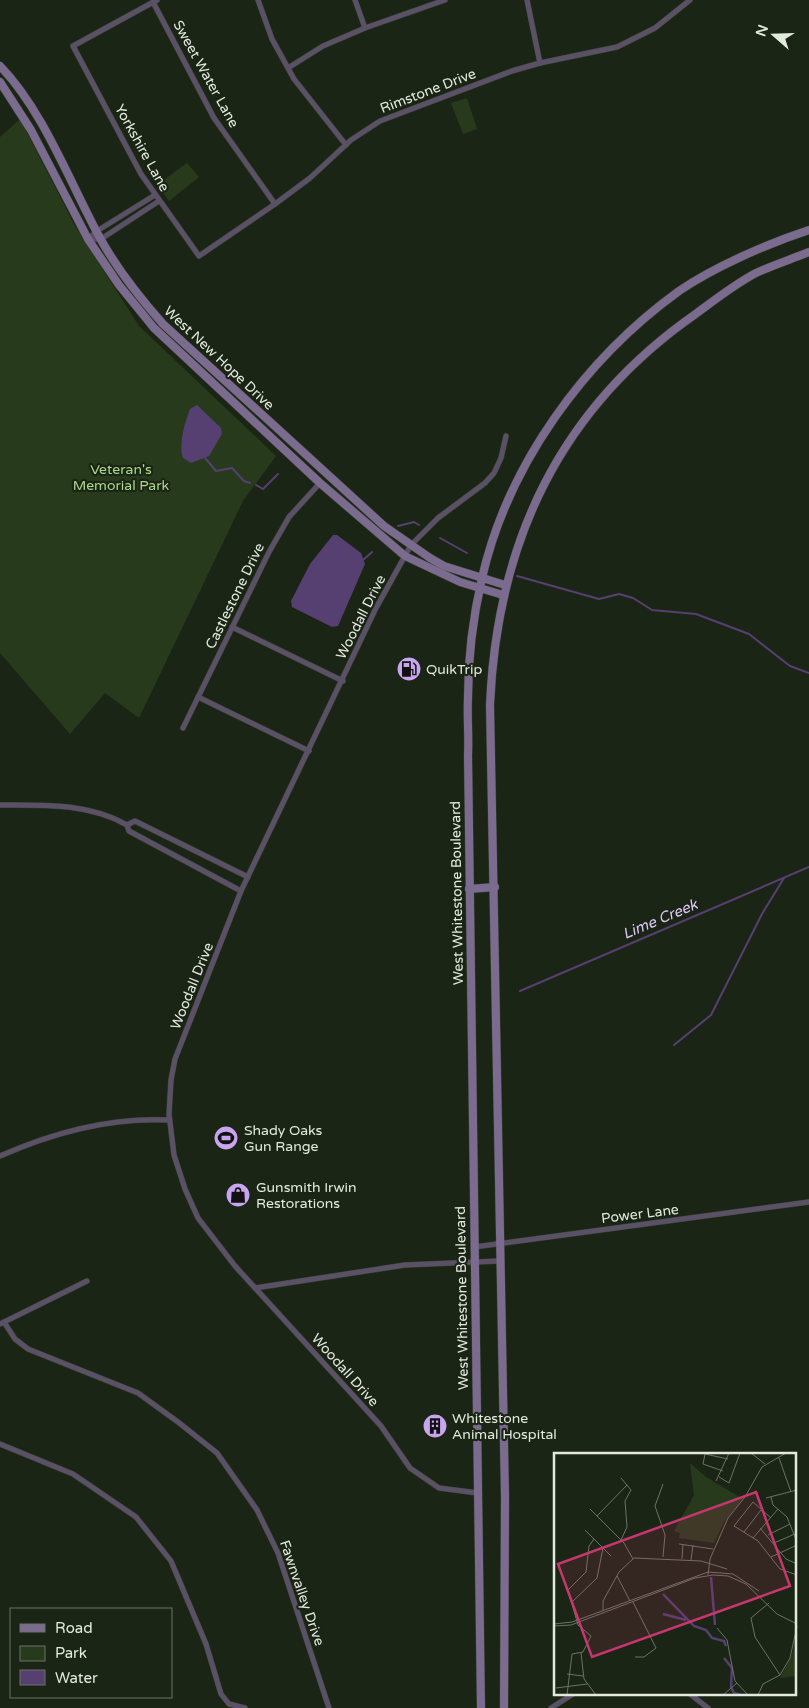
<svg xmlns="http://www.w3.org/2000/svg" width="809" height="1708" viewBox="0 0 809 1708" font-family="'Varela Round',sans-serif">
<rect width="100%" height="100%" fill="#1b2515"/>
<g fill="#283a1c">
<polygon points="467,98 477,129 463,134 451,103"/>
<polygon points="20,119 74,224 139,326 276,456 243,501 139,718 105,693 70,734 0,653 0,137"/>
<polygon points="187,163 199,177 169,201 157,185"/>
</g>
<g fill="#563f71">
<path d="M 197,405 L 221,428 L 222,434 L 209,456 L 191,463 L 183,458 C 178,444 185,422 190,409 Z"/>
<polygon points="333,535 337,535 361,553 365,564 338,626 332,627 292,607 291,601 310,564"/>
</g>
<g fill="none" stroke-linecap="round" stroke-linejoin="round">
<g stroke="#563f71" stroke-width="2">
<polyline points="205,458 216,471 232,468 244,481 250,483"/>
<polyline points="256,485 263,489 278,474"/>
<polyline points="398,526 414,522 419,525"/>
<polyline points="440,538 467,553"/>
<polyline points="363,560 372,552"/>
<polyline points="517,576 599,599 619,594 633,598 652,610 696,614 749,634 790,666 809,673"/>
<polyline points="520,991 809,867"/>
<polyline points="674,1045 711,1015 762,914 784,878"/>
</g>
<defs>
<g id="street">
<polyline points="157,0 73,46 141,174 199,256 275,204 310,178 351,140 380,121 512,71 540,63 617,47 655,28 690,0"/>
<polyline points="258,0 272,39 294,79 346,145"/>
<polyline points="355,0 365,28"/>
<polyline points="527,0 540,63"/>
<polyline points="153,2 214,118 275,204"/>
<polyline points="288,68 323,46 365,28 445,0"/>
<polyline points="88,239 101,239 159,201"/>
<polyline points="88,239 97,231 155,195"/>
<polyline points="232,627 343,681"/>
<polyline points="198,697 309,751"/>
<polyline points="183,728 269,552 289,517 320,483"/>
<path d="M 0,805 C 42,805 89,803 127,825 L 129,831 L 241,891"/>
<polyline points="127,825 135,821 248,877"/>
<path d="M 0,1156 C 54,1132 110,1117 169,1120"/>
<polyline points="474,1247 809,1202"/>
<polyline points="255,1288 405,1265 499,1261"/>
<polyline points="4,1322 15,1339 28,1349 138,1393 178,1422 217,1453 257,1510 278,1553 329,1708"/>
<polyline points="0,1324 87,1281"/>
<polyline points="0,1444 73,1474 136,1517 171,1561 206,1644 221,1694 229,1704 245,1708"/>
<polyline points="478,1493 439,1488 410,1468 381,1426 235,1266 198,1218 185,1189 174,1155 169,1114 171,1080 175,1059 241,891 376,608 411,545 438,518 485,483 494,473 501,458 506,436"/>
<polyline points="690,1694 708,1708"/>
<polyline points="551,1708 573,1694"/>
</g>
<g id="secondary">
<path d="M 0,66 C 43,110 70,183 100,238 C 117,269 140,298 163,324 L 384,526 L 430,558 L 444,566 L 505,585"/>
<polyline points="0,82 31,130 88,239 119,285 154,328 320,483 405,556 460,582 503,595"/>
<polyline points="469,889 495,887"/>
<path d="M 481,1708 L 468,755 C 469,736 467,717 468,698 C 468,658 473,617 482,578 C 508,464 585,359 679,291 C 714,267 769,243 809,230"/>
<path d="M 504,1708 L 505,1497 L 490,705 C 497,541 560,408 697,313 C 716,299 735,284 756,273 C 773,265 792,259 809,252"/>
</g>
</defs>
<use href="#street" stroke="#374031" stroke-width="6"/>
<use href="#secondary" stroke="#374031" stroke-width="9"/>
<use href="#street" stroke="#5b5167" stroke-width="5"/>
<use href="#secondary" stroke="#7b6b8f" stroke-width="8"/>
</g>
<defs>
<symbol id="fuel-disc" viewBox="-11 -11 22 22"><circle r="9.5" fill="#c7a6ef" stroke="#1b2515"/><path d="M-5.5-6h7V0h2V4h1.3V-2.5L3-4.5l.8-.8L6-3V5H2.5V1h-1V6h-7ZM-4.2-4.7v3.2H.2V-4.7Z" fill="#111"/></symbol>
<symbol id="stadium-disc" viewBox="-11 -11 22 22"><circle r="9.5" fill="#c7a6ef" stroke="#1b2515"/><path d="M0-5a6.5 5 0 1 0 0 10a6.5 5 0 1 0 0-10ZM-3.5-1.8h7v3.6h-7Z" fill="#111"/></symbol>
<symbol id="shop-disc" viewBox="-11 -11 22 22"><circle r="9.5" fill="#c7a6ef" stroke="#1b2515"/><path d="M-5-2.5h2.3a2.7 3.5 0 0 1 5.4 0H5L5.5 6h-11ZM-1.5-2.5h3a1.5 2.3 0 0 0-3 0Z" fill="#111"/></symbol>
<symbol id="building-disc" viewBox="-11 -11 22 22"><circle r="9.5" fill="#c7a6ef" stroke="#1b2515"/><path d="M-4-6H4V6H1V3H-1V6H-4ZM-2.5-4.3h1.7v1.8h-1.7ZM.8-4.3h1.7v1.8H.8ZM-2.5-1h1.7V.8h-1.7ZM.8-1h1.7V.8H.8Z" fill="#111"/></symbol>
</defs>
<g fill-rule="evenodd">
<use href="#fuel-disc" x="395" y="655" width="28" height="28"/>
<use href="#stadium-disc" x="212" y="1124" width="28" height="28"/>
<use href="#shop-disc" x="224" y="1181" width="28" height="28"/>
<use href="#building-disc" x="421" y="1412" width="28" height="28"/>
</g>
<g text-anchor="middle" dominant-baseline="central" stroke-width="4.5" stroke-linejoin="round" paint-order="stroke">
<g font-size="14" fill="#e3e9df" stroke="#1b2515">
<text transform="translate(206 74) rotate(61)">Sweet Water Lane</text>
<text transform="translate(428 91) rotate(-21)">Rimstone Drive</text>
<text transform="translate(142 148) rotate(61)">Yorkshire Lane</text>
<text transform="translate(219 358) rotate(43)">West New Hope Drive</text>
<text transform="translate(235 596) rotate(-64)">Castlestone Drive</text>
<text transform="translate(361 617) rotate(-63)">Woodall Drive</text>
<text transform="translate(457 893) rotate(-91)">West Whitestone Boulevard</text>
<text transform="translate(192 986) rotate(-68)">Woodall Drive</text>
<text transform="translate(640 1214) rotate(-7)">Power Lane</text>
<text transform="translate(462 1298) rotate(-91)">West Whitestone Boulevard</text>
<text transform="translate(345 1370) rotate(48)">Woodall Drive</text>
<text transform="translate(302 1593) rotate(71)">Fawnvalley Drive</text>
</g>
<g font-size="14" fill="#abd98b" stroke="#1b2515">
<text x="121" y="469">Veteran's<tspan x="121" dy="16">Memorial Park</tspan></text>
</g>
<g font-size="14" fill="#e3e9df" stroke="#1b2515" text-anchor="start">
<text x="426" y="669">QuikTrip</text>
<text x="244" y="1130">Shady Oaks<tspan x="244" dy="16">Gun Range</tspan></text>
<text x="256" y="1187">Gunsmith Irwin<tspan x="256" dy="16">Restorations</tspan></text>
<text x="452" y="1418">Whitestone<tspan x="452" dy="16">Animal Hospital</tspan></text>
</g>
<g font-size="15" font-style="italic" fill="#ddc8f8" stroke="#1b2515">
<text transform="translate(660 919) rotate(-23)">Lime Creek</text>
</g>
</g>
<g transform="translate(554 1453)">
<rect width="242" height="242" fill="#1b2515"/>
<path d="M 136,10 L 152,24 L 189,46 L 170,69 L 160,90 L 125,85 L 126,80 L 120,78 L 140,42 ZM 242,182 L 242,223 L 226,225 L 238,202 Z" fill="#283a1c"/>
<path fill="none" stroke="#563f71" stroke-width="2.5" d="M 157,124 L 161,172M 109,141 L 140,173 L 152,177 L 158,185 L 170,188 L 172,193M 109,161 L 132,167M 170,205 L 178,215 L 177,234 L 180,240 L 187,242"/>
<path fill="none" stroke="#6b7366" stroke-width="1" d="M 197,0 L 211,11M 225,5 L 237,39M 169,18 L 149,11 L 151,1 L 174,6M 165,24 L 175,30 L 186,0M 67,25 L 77,37 L 71,48 L 73,74 L 67,87M 162,28 L 175,0M 217,44 L 219,52 L 233,64 L 243,89M 212,45 L 243,37M 36,56 L 70,90 L 79,106M 43,63 L 73,32M 217,65 L 199,49 L 180,73 L 204,88 L 226,116 L 243,122M 206,75 L 232,106 L 243,111M 31,77 L 57,103M 190,79 L 207,57M 214,82 L 236,71M 199,85 L 224,56M 220,90 L 243,80M 125,91 L 159,96M 109,104 L 111,82 L 101,53 L 109,31M 217,104 L 243,92M 128,106 L 129,91M 137,107 L 139,92M 154,122 L 156,106 L 174,65 L 191,44 L 208,14 L 232,0M 63,123 L 76,148M 18,149 L 43,125 L 49,95M 79,149 L 102,195 L 90,204 L 81,204M 215,150 L 197,165 L 201,184 L 226,222M 49,157 L 49,148 L 65,119 L 80,105 L 147,108 L 173,116M 0,171 L 18,169 L 154,119 L 179,121 L 205,138M 0,173 L 17,172 L 141,125 L 159,122 L 174,123 L 192,131 L 223,161 L 243,171M 163,175 L 173,187 L 181,228 L 194,242M 27,200 L 30,226 L 42,242M 13,221 L 29,223M 2,235 L 33,231M 13,242 L 18,201 L 29,199 L 37,183 L 24,172 L 14,137 L 32,119 L 35,93 L 40,86M 169,242 L 183,230M 204,242 L 209,231 L 226,222 L 236,205 L 243,173"/>
<path fill="#c7376f" fill-opacity="0.15" stroke="#c7376f" stroke-width="2.5" d="M 202,39 L 236,133 L 38,204 L 4,111 Z"/>
<rect width="242" height="242" fill="none" stroke="#e3e9df" stroke-width="2.5"/>
</g>
<rect x="10" y="1608" width="162" height="90" fill="#1b2515" stroke="#6b7366"/>
<rect x="20" y="1624" width="25" height="8" fill="#7b6b8f" stroke="#6b7366"/>
<text x="55" y="1633" font-size="15" fill="#e3e9df">Road</text>
<rect x="20" y="1646" width="25" height="15" fill="#283a1c" stroke="#6b7366"/>
<text x="55" y="1658" font-size="15" fill="#e3e9df">Park</text>
<rect x="20" y="1670" width="25" height="15" fill="#563f71" stroke="#6b7366"/>
<text x="55" y="1683" font-size="15" fill="#e3e9df">Water</text>
<g transform="translate(774 35) rotate(290)" stroke="#1b2515" stroke-width="4" paint-order="stroke">
<path d="M0-4L9 19L0 12L-9 19Z" fill="#e3e9df"/>
<text y="-8" font-size="14" font-weight="bold" text-anchor="middle" fill="#e3e9df">N</text>
</g>
</svg>
